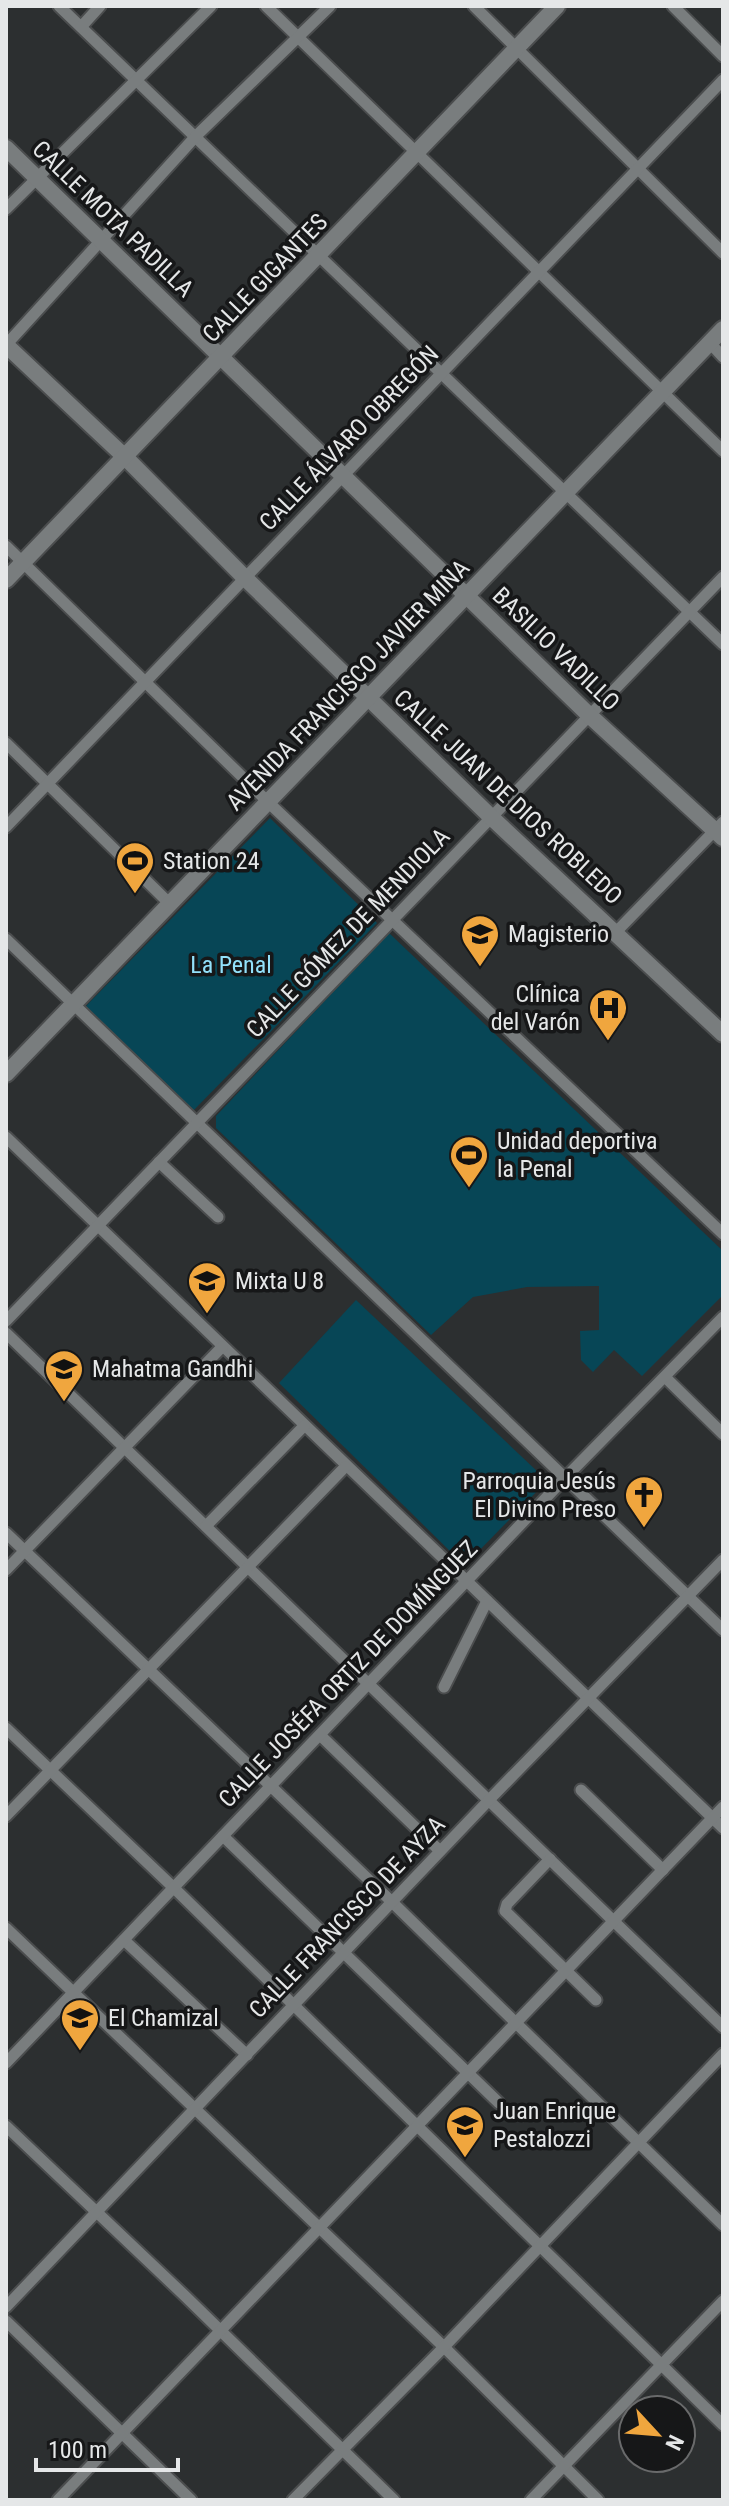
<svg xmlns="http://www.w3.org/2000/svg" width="729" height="2506" viewBox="0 0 729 2506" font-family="'Roboto Condensed',sans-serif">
<rect width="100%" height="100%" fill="#2c2f30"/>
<g fill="#074656">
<polygon points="270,818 377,923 192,1112 85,1007"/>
<polygon points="389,933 723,1251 723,1295 642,1376 614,1350 593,1372 581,1360 580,1331 599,1330 599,1286 527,1287 473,1297 431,1335 216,1128 216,1116"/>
<polygon points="356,1300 539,1473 542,1486 471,1559 459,1560 279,1383"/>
</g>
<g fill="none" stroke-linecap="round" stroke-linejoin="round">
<defs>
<g id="street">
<polyline points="59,6 723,644"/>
<polyline points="266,6 723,451"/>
<polyline points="474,6 723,253"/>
<polyline points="673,6 723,56"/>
<polyline points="81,27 100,6"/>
<polyline points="6,209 211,6"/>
<polyline points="710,343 723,357"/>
<polyline points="6,345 196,136 330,6"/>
<polyline points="6,546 268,802 723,1234"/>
<polyline points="6,743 170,904"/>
<polyline points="6,827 723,80"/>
<polyline points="616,932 723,822"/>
<polyline points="6,939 723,1630"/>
<polyline points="6,1137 723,1828"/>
<polyline points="159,1162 218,1217"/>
<polyline points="6,1321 723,577"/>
<polyline points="6,1333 723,2027"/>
<polyline points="665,1377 723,1434"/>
<polyline points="206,1526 304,1426"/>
<polyline points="6,1533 392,1902 723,2225"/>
<polyline points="6,1570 222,1347"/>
<polyline points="444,1687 487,1601"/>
<polyline points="6,1728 174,1888 723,2425"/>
<polyline points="320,1735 440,1851"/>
<polyline points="581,1790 663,1870"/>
<polyline points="6,1816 345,1467"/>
<polyline points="223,1836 499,2103"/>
<polyline points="550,1859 507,1904 505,1911 596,2000"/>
<polyline points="6,1928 444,2347 598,2500"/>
<polyline points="124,1940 247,2055"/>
<polyline points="6,2063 564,1479 723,1317"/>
<polyline points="6,2126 184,2295 394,2500"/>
<polyline points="6,2307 489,1800 723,1560"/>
<polyline points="6,2321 191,2500"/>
<polyline points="58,2500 723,1807"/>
<polyline points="293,2500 444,2347 723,2054"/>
<polyline points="531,2500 723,2301"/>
</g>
<g id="secondary">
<polyline points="6,148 589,715 723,838"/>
<polyline points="6,345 126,458 245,578 491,817 723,1034"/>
<polyline points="6,580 557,6"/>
<polyline points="6,1074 723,329"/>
</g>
</defs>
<use href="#street" stroke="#4b4d4e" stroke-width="15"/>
<use href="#secondary" stroke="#4b4d4e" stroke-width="20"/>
<use href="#street" stroke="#797d7e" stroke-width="11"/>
<use href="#secondary" stroke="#797d7e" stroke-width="16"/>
</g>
<defs>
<symbol id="stadium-pin" viewBox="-11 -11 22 30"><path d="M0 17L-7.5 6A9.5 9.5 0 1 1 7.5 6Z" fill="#f0a63e" stroke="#161718"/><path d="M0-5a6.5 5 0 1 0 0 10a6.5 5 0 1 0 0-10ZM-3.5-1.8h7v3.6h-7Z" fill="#111"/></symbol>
<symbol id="school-pin" viewBox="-11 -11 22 30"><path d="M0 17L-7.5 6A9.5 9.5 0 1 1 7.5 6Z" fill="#f0a63e" stroke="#161718"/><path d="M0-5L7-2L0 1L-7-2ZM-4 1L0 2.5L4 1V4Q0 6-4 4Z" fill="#111"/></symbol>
<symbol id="hospital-pin" viewBox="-11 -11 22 30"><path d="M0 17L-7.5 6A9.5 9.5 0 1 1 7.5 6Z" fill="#f0a63e" stroke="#161718"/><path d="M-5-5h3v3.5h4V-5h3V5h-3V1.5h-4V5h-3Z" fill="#111"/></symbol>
<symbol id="church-pin" viewBox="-11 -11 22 30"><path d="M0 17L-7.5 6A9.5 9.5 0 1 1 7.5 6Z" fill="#f0a63e" stroke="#161718"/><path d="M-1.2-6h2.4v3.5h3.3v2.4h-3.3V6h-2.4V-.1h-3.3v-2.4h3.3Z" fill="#111"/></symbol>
</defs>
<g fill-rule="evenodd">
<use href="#stadium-pin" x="113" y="839" width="44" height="60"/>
<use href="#school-pin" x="458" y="912" width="44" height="60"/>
<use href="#hospital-pin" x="586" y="986" width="44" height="60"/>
<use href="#stadium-pin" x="447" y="1133" width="44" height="60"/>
<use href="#school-pin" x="185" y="1259" width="44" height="60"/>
<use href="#school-pin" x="42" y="1347" width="44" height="60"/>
<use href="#church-pin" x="622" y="1473" width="44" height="60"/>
<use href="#school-pin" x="58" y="1996" width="44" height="60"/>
<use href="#school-pin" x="443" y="2103" width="44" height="60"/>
</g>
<g text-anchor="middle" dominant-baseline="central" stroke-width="7" stroke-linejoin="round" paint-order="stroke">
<g font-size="24" fill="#e5e7e8" stroke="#161718">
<text transform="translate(113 219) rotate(44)">CALLE MOTA PADILLA</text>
<text transform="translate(265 278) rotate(-46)">CALLE GIGANTES</text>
<text transform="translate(349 438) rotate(-46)">CALLE ÁLVARO OBREGÓN</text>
<text transform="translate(556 649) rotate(44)">BASILIO VADILLO</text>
<text transform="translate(348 685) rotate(-46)">AVENIDA FRANCISCO JAVIER MINA</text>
<text transform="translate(508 797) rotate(43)">CALLE JUAN DE DIOS ROBLEDO</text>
<text transform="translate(348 933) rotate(-46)">CALLE GÓMEZ DE MENDIOLA</text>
<text transform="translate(348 1674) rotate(-46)">CALLE JOSÉFA ORTIZ DE DOMÍNGUEZ</text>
<text transform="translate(347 1917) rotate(-46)">CALLE FRANCISCO DE AYZA</text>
</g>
<g font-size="24" fill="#e5e7e8" stroke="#161718" text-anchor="start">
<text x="163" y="861">Station 24</text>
<text x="508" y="934">Magisterio</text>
<text x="580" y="994" text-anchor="end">Clínica<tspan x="580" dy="28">del Varón</tspan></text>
<text x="497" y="1141">Unidad deportiva<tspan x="497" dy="28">la Penal</tspan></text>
<text x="235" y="1281">Mixta U 8</text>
<text x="92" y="1369">Mahatma Gandhi</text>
<text x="616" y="1481" text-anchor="end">Parroquia Jesús<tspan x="616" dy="28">El Divino Preso</tspan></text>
<text x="108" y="2018">El Chamizal</text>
<text x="493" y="2111">Juan Enrique<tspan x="493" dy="28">Pestalozzi</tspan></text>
</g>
<g font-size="24" fill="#93e1fb" stroke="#161718">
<text x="231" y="965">La Penal</text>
</g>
</g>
<rect width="729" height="2506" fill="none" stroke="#e5e7e8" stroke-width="16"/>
<g transform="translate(657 2434) rotate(116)"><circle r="38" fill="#161718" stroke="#696a6b" stroke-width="2"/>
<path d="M0-6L14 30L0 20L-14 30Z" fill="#f0a63e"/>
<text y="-12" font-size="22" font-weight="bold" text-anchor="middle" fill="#e5e7e8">N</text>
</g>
<path d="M36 2458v12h142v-12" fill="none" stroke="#e5e7e8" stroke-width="4"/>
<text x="48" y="2458" font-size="24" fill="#e5e7e8" stroke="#161718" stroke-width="6" paint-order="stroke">100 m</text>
</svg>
